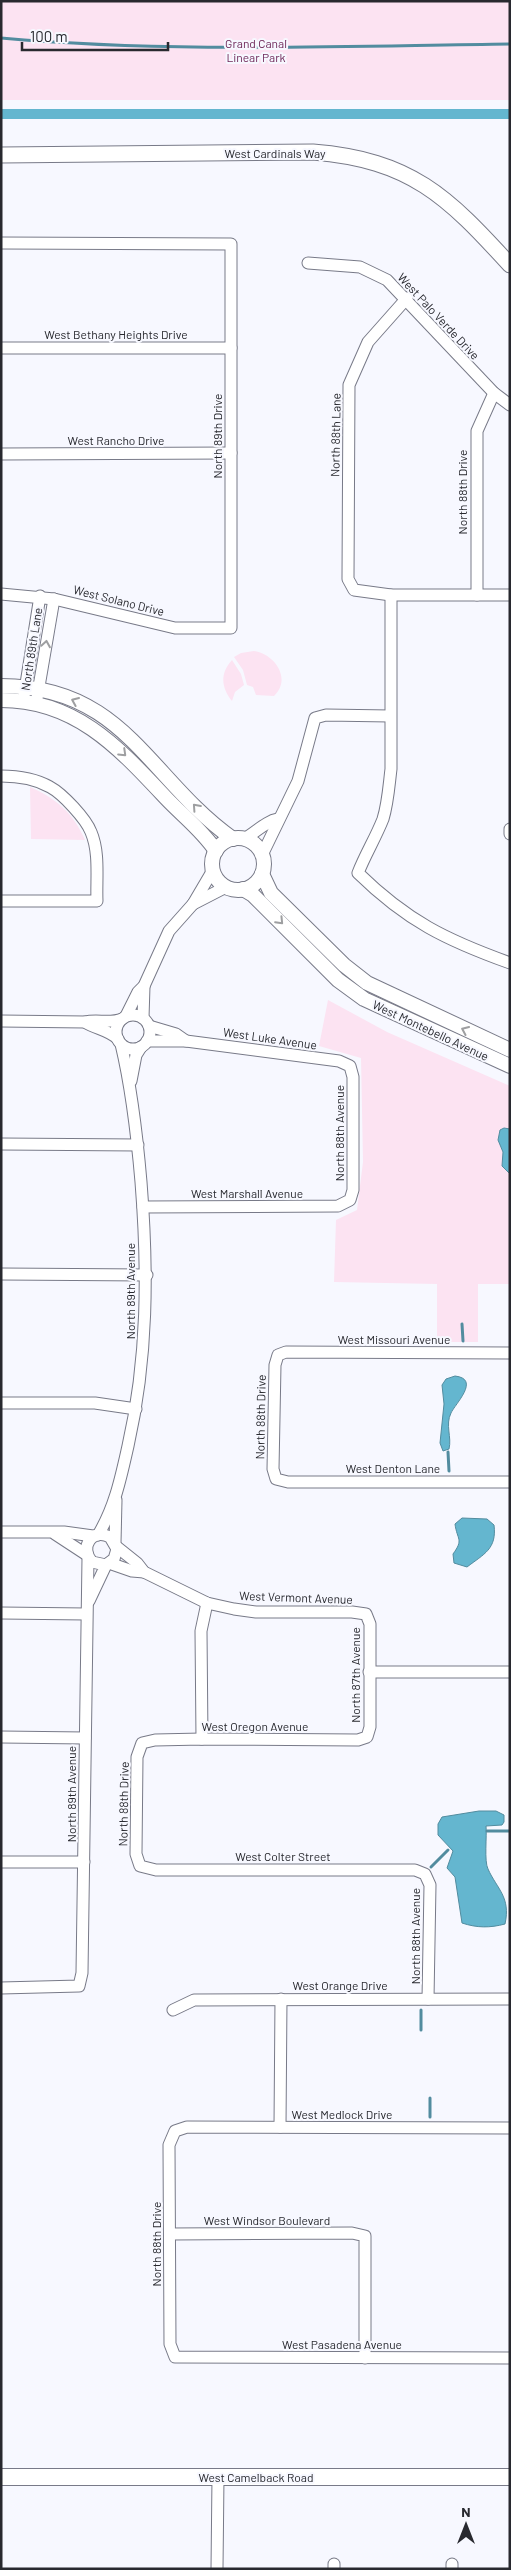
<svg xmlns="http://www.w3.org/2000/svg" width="511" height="2570" viewBox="0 0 511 2570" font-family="Barlow,sans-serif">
<rect width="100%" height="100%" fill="#f7f8ff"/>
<g fill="#fce3f2">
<rect x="1" y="1" width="509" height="99"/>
<path d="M 254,651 C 275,654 292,679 274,696 L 256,695 L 253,687 L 247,685 L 243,670 L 234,657 L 241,653 Z"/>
<path d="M 232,660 L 241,674 L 244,685 L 235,692 L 232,701 C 221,687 220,673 232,660 Z"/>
<path d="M 30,787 C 57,799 73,813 85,840 L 31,839 Z"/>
<polygon points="328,1000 387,1032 510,1086 510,1284 478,1284 478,1342 437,1342 437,1284 334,1282 336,1220 357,1210 363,1162 361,1058 319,1046"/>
</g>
<g fill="#64b6cf" stroke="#528c9f">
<polygon points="504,1128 510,1129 510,1174 502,1166 503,1152 498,1140 500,1130"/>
<path d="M 455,1376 C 481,1379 455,1404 451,1413 C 445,1425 452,1437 449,1449 L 443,1451 L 440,1443 L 444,1404 L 442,1385 L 446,1379 Z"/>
<path d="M 462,1518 L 487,1519 L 494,1525 C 497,1549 484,1554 467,1567 L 454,1563 L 453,1554 C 464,1539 457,1540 455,1524 Z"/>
<path d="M 479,1811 L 496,1811 L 504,1815 L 504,1822 L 502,1825 L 486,1826 C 487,1836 484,1861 488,1869 C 497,1889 511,1897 505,1924 C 490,1928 477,1928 462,1923 L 455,1877 L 447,1868 L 453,1851 L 438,1835 L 438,1824 L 442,1817 Z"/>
</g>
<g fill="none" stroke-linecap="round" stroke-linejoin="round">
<g stroke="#528c9f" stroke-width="3">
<path d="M 1,38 C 170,53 340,46 510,44"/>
<polyline points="462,1324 463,1341"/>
<polyline points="448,1452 449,1471"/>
<polyline points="487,1831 510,1831"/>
<polyline points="431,1867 448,1850"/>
<polyline points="421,2030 421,2010"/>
<polyline points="430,2098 430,2117"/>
</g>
<polyline stroke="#64b6cf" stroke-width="10" points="1,114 510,114"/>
<defs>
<g id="minor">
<polyline points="1,243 231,244 231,628 175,628 54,599 1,594"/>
<polyline points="308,263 360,267 387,280 494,393 510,405"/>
<polyline points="407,298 368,342 349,385 348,579 354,590 391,595 510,595"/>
<polyline points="1,348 231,348"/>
<polyline points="1,454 231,453"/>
<path d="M 391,595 L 391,769 C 389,785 388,803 383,819 C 376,837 365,855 358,873 C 407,921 446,940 510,963"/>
<polyline points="477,595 477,431 494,393"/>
<polyline points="24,696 40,596"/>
<polyline points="36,704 54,599"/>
<path d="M 1,776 C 17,776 36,779 50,787 C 63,794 86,819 91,832 C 100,853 96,880 97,901 L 1,901"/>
<polyline points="510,829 510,834"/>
<path d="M 244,839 C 255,833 266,821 278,819"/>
<polyline points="262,855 298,781 315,718 326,715 390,716"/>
<polyline points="193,904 226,887"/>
<circle cx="133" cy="1032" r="17"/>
<polyline points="126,1016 138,992 144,986 169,931 193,904 213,870"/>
<polyline points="143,1018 144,986"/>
<path d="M 1,1021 L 85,1022 C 97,1019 110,1024 122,1019"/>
<path d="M 85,1022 C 96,1029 109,1030 118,1039"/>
<polyline points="149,1026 176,1034 186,1041"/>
<polyline points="131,1081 136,1055 141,1047"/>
<polyline points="1,1144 138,1145"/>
<polyline points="143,1207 338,1206 350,1200 353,1190 353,1077 350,1066 339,1061 186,1041 147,1041"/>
<polyline points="1,1274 147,1275"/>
<polyline points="510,1353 286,1352 278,1355 275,1365 273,1469 276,1479 288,1482 510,1482"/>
<polyline points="1,1403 95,1403 136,1409"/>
<polyline points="1,1532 64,1532 93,1536"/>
<polyline points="55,1534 87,1555"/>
<path d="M 98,1535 C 115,1507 121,1477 128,1446 C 148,1358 148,1271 141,1182 C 137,1135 132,1090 121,1044"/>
<polyline points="115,1543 116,1500"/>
<polyline points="117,1547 137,1563 144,1572 207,1603 234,1609 256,1612 352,1612 366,1614 370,1624 370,1727 367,1737 358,1740 202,1739 155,1740 142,1743 137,1757 136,1854 140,1866 156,1870 415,1870 425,1874 430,1885 428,1999"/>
<polyline points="109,1563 132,1571 144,1572"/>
<path d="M 89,1601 L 106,1565 L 114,1559 L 117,1549 L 110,1537 C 92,1528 79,1547 92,1562 L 106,1565"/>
<polyline points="1,1613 86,1614"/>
<polyline points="369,1672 510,1672"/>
<polyline points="1,1737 85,1738"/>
<polyline points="202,1739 201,1631 207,1603"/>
<polyline points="1,1862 84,1862"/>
<polyline points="1,1988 79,1986 82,1973 88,1558"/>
<polyline points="173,2010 194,2000 510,1999"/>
<polyline points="280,2127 281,1999"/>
<polyline points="510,2128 187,2127 175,2131 169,2145 170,2344 175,2357 510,2358"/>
<polyline points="170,2234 352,2233 365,2236 365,2358"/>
<polyline points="334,2564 334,2569"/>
<polyline points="452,2564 452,2569"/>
<polyline points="217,2569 218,2477"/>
</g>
<g id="tertiary">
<path d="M 1,686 C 125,686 148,779 233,839"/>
<path d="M 1,700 C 76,700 119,748 166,798 C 183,816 202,830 216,851"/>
<circle cx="238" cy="864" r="26"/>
<polyline points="262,874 271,893 344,965 367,983 510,1050"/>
<polyline points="243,889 253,895 338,980 364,999 510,1066"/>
</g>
<path id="secondary" d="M 1,155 L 313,152 C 411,160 447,196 510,265"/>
<polyline id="primary" points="1,2477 510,2477"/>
</defs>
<use href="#minor" stroke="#787a88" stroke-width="13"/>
<use href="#tertiary" stroke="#787a88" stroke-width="16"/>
<use href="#secondary" stroke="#787a88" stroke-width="17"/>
<use href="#primary" stroke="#787a88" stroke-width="18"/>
<use href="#minor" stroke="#fff" stroke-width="11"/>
<use href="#tertiary" stroke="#fff" stroke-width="14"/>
<use href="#secondary" stroke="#fff" stroke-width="15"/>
<use href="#primary" stroke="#fff" stroke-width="16"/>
</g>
<defs><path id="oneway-chevron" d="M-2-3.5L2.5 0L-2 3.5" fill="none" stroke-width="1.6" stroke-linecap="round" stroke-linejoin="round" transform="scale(1.25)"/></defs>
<g stroke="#9e9fa1">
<use href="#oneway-chevron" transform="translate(46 644) rotate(-81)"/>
<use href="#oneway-chevron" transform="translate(75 701) rotate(-157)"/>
<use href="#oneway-chevron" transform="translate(123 753) rotate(44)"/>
<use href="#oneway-chevron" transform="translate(196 807) rotate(-132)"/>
<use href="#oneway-chevron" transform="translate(280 921) rotate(46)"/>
<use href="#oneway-chevron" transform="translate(465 1030) rotate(-156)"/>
</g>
<g text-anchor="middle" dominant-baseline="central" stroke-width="4" stroke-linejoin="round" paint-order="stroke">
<g font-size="12" fill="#6e2759" stroke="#f7f8ff">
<text x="256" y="43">Grand Canal<tspan x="256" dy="14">Linear Park</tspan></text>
</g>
<g font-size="12" fill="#28292f" stroke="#f7f8ff">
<text x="275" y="153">West Cardinals Way</text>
<text transform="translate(439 316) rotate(47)">West Palo Verde Drive</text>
<text x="116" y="334">West Bethany Heights Drive</text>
<text transform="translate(335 435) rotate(-89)">North 88th Lane</text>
<text transform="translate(217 436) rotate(-90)">North 89th Drive</text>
<text x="116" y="440">West Rancho Drive</text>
<text transform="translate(462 492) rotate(-90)">North 88th Drive</text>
<text transform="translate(119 600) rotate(14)">West Solano Drive</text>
<text transform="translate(31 649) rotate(-81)">North 89th Lane</text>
<text transform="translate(431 1030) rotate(25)">West Montebello Avenue</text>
<text transform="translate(270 1038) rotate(8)">West Luke Avenue</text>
<text transform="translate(339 1133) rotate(-90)">North 88th Avenue</text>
<text x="247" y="1193">West Marshall Avenue</text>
<text transform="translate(130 1291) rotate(-90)">North 89th Avenue</text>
<text x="394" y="1339">West Missouri Avenue</text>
<text transform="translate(260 1417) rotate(-89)">North 88th Drive</text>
<text x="393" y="1468">West Denton Lane</text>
<text transform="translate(296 1597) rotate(2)">West Vermont Avenue</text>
<text transform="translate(355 1675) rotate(-90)">North 87th Avenue</text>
<text x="255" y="1726">West Oregon Avenue</text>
<text transform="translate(71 1794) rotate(-90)">North 89th Avenue</text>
<text transform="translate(123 1804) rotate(-89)">North 88th Drive</text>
<text x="283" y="1856">West Colter Street</text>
<text transform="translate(415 1936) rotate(-90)">North 88th Avenue</text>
<text x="340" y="1985">West Orange Drive</text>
<text x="342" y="2114">West Medlock Drive</text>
<text x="267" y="2220">West Windsor Boulevard</text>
<text transform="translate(156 2244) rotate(-90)">North 88th Drive</text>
<text x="342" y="2344">West Pasadena Avenue</text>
<text x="256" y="2477">West Camelback Road</text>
</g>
</g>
<rect width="511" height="2570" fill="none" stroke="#28292f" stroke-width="5"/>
<g transform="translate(466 2525)" stroke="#f7f8ff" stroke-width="4" paint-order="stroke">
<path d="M0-4L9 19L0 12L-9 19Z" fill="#28292f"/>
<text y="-8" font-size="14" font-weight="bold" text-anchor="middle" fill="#28292f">N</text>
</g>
<path d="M22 42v8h146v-8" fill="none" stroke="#28292f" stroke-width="2.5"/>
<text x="30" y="42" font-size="15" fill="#28292f" stroke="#f7f8ff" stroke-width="4" paint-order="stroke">100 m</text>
</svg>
